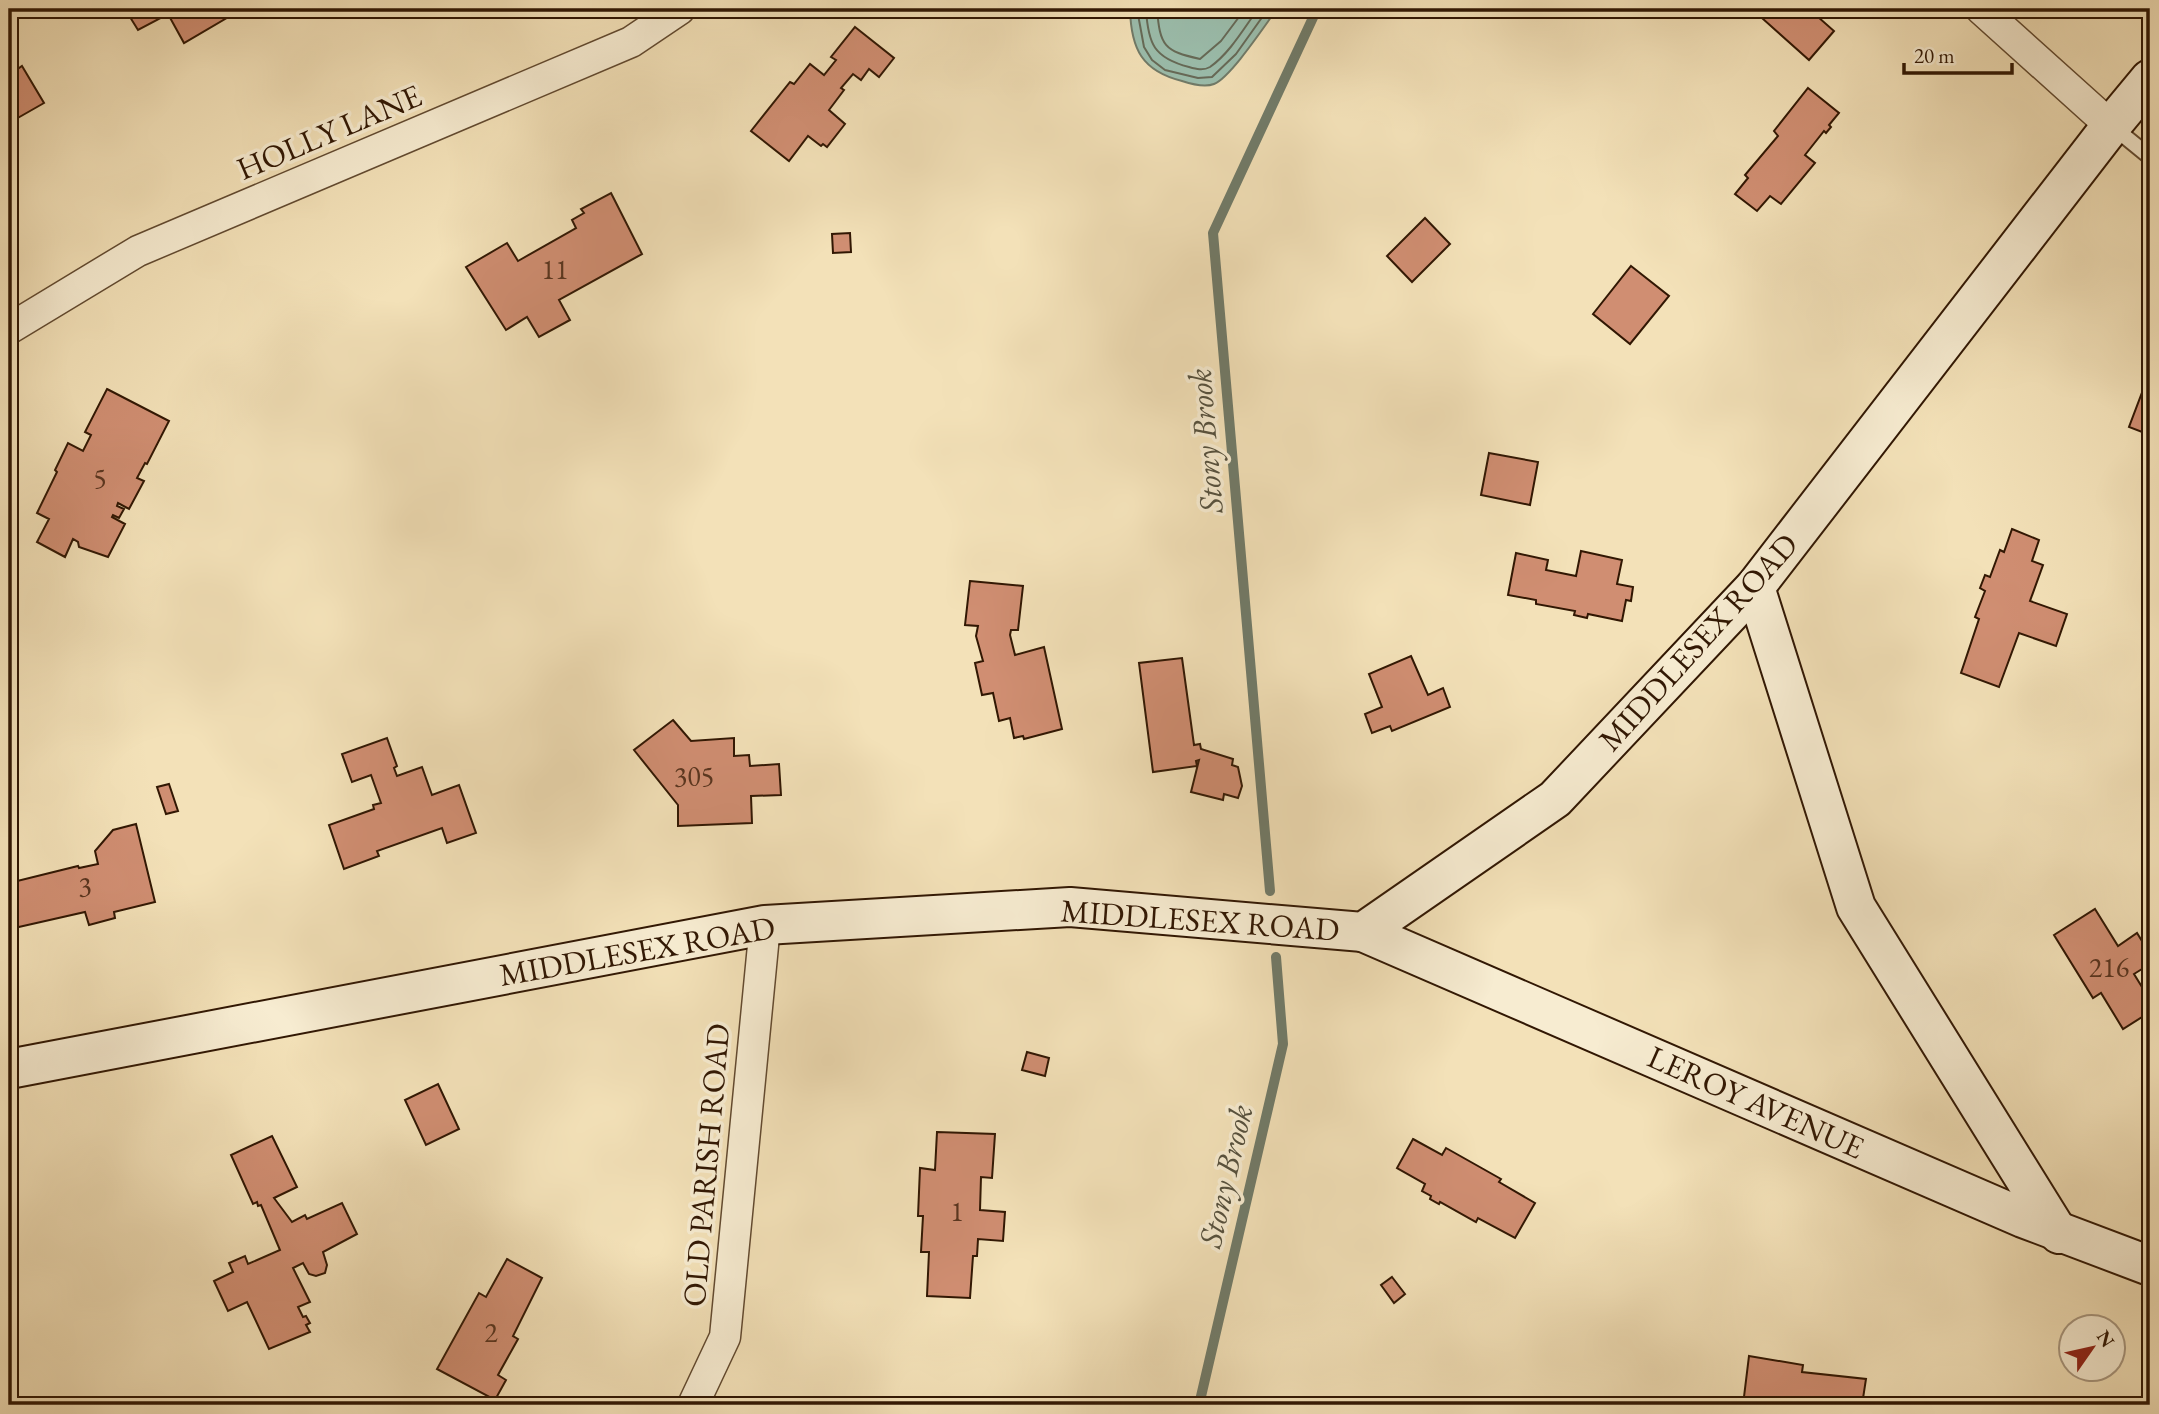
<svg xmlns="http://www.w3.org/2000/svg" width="2159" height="1414" viewBox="0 0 2159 1414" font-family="'EB Garamond',serif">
<rect width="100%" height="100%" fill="#f3e1b8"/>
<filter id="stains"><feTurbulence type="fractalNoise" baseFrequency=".00286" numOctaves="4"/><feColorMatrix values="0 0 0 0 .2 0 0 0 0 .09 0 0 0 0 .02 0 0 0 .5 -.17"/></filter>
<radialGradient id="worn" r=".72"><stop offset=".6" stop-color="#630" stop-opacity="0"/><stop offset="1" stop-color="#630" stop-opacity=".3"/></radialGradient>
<path fill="#9bbead" stroke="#717b69" stroke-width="2" d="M 1130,9 L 1277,9 C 1265,25 1231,77 1214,84 C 1204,88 1191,84 1182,81 C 1142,71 1131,49 1130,9 Z"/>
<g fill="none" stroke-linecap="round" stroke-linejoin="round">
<g stroke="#666a58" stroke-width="2">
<polyline points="1137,9 1144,47 1152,60 1165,70 1198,78 1212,77 1236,54 1268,9"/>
<path d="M 1146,9 C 1148,44 1154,58 1189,67 C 1196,69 1203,71 1210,67 C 1230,53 1244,28 1258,9"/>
<path d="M 1157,9 C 1160,46 1164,51 1200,59 L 1221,41 L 1245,9"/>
</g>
<g stroke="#717b69" stroke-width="10">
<polyline points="1270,891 1213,233 1317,9"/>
<polyline points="1199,1405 1283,1044 1276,957"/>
</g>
</g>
<g fill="#d08e72" stroke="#311703" stroke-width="2">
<polygon points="125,9 242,9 184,43 168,14 138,30"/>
<polygon points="1772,9 1809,9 1834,31 1809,60 1763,19"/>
<polygon points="855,27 894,58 879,77 869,69 861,80 853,74 841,88 844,90 829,110 845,124 827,147 823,144 821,146 808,136 789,161 751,131 790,82 794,84 810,64 824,75 836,60 831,57"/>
<polygon points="22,66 44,103 9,123 12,127 9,129 9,75"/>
<polygon points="1808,88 1839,113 1829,125 1831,127 1826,133 1824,131 1805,155 1815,163 1781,204 1770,196 1757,211 1735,194 1748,178 1745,175 1778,136 1774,131"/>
<polygon points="611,193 642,254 559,300 570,320 539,337 527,317 506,330 466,267 507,243 518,261 576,228 572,220 584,213 581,209"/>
<polygon points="1425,218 1450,244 1412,282 1387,256"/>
<polygon points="850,233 851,252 833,253 832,234"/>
<polygon points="1631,266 1669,296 1630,344 1593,314"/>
<polygon points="107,389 169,421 147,464 145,463 137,478 144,481 129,509 118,503 117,506 124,509 119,518 113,515 112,517 125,524 108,557 79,547 78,542 73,539 65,557 37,542 49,519 37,513 57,472 55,470 68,443 83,451 91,435 85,432"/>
<polygon points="2143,390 2149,393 2150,390 2150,435 2129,427"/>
<polygon points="1489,453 1538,462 1530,505 1481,495"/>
<polygon points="2012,529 2039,540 2032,561 2043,565 2030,601 2067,614 2056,646 2019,633 1999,687 1961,673 1979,619 1975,617 1985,591 1980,588 1985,575 1990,577 2000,550 2004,552"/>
<polygon points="1581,551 1622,560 1617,584 1633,587 1631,601 1626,600 1622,621 1588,614 1587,618 1574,615 1575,611 1536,604 1536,600 1508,595 1516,553 1548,560 1546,570 1576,576"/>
<polygon points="970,581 1023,586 1018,630 1011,630 1010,635 1015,655 1044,647 1062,729 1024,739 1023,736 1014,738 1010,718 999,721 993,693 982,695 975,663 983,661 976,636 978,626 965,625"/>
<polygon points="1411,656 1428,695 1443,688 1450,707 1392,731 1390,726 1372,733 1365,714 1382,707 1369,674"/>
<polygon points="1182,658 1194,745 1200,744 1201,749 1233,759 1232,765 1238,767 1242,786 1238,798 1224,794 1223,800 1191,792 1199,760 1196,761 1197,766 1153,772 1139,663"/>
<polygon points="673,720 691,741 734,738 734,756 749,755 750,766 779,764 781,795 751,796 752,823 678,826 678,805 634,750"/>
<polygon points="387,738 397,766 394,768 397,776 422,767 432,795 459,785 476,833 447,843 442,828 377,851 379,856 344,869 329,825 374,809 373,805 381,803 371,775 352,782 342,754"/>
<polygon points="169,784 178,811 166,814 157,787"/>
<polygon points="136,824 155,902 114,912 115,918 89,925 85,912 10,929 9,883 78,866 79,868 98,864 95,851 113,830"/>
<polygon points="2095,909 2118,946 2137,933 2150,954 2150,964 2134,974 2150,1000 2150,1012 2123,1029 2101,993 2093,998 2054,935"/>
<polygon points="1027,1052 1049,1058 1045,1076 1022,1070"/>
<polygon points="438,1084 459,1129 426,1145 405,1100"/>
<polygon points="937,1132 995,1134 992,1178 981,1177 980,1210 1005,1212 1003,1241 978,1239 977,1256 973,1256 970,1298 927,1296 929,1252 921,1252 923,1216 918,1216 920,1168 935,1170"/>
<polygon points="272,1136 297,1187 274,1198 292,1222 305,1215 307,1219 342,1203 357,1234 323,1252 327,1265 325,1273 316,1276 309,1274 303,1263 293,1268 310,1302 298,1307 303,1317 306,1316 310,1323 306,1325 310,1332 269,1349 247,1302 228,1311 214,1281 233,1272 229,1263 245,1256 248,1264 280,1250 261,1205 258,1206 257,1202 253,1204 231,1155"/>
<polygon points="1413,1139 1442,1155 1446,1148 1501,1179 1499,1182 1535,1203 1515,1238 1478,1218 1476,1222 1440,1202 1439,1204 1430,1199 1431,1196 1422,1191 1425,1184 1397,1168"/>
<polygon points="507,1259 542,1278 513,1336 518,1339 498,1375 506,1380 495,1400 437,1369 479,1293 486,1297"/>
<polygon points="1392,1277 1405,1294 1394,1303 1381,1285"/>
<polygon points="1749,1356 1803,1365 1802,1372 1866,1379 1862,1405 1743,1405"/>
</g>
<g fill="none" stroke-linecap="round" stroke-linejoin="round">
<defs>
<polyline id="lane" points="2112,126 2150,157"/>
<g id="street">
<polyline points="1981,9 2111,126"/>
<polyline points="9,329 138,251 631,42 680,9"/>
<polyline points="693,1405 725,1337 765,925"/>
</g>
<g id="secondary">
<polyline points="1755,587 1856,907 2059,1234"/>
<polyline points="1363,932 2023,1218 2150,1266"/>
<polyline points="9,1069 765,925 1070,907 1363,932 1555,799 1755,587 2111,126 2150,79"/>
</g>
</defs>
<use href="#lane" stroke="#624a30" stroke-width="18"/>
<use href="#street" stroke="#624a30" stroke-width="33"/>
<use href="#secondary" stroke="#311703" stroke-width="42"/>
<use href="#lane" stroke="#f7ecd1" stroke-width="14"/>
<use href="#street" stroke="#f7ecd1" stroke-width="30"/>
<use href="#secondary" stroke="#f7ecd1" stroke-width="38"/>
</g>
<g text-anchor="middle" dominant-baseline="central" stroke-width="7" stroke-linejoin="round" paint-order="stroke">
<g font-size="28" fill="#59351f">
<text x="555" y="269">11</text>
<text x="100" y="478">5</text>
<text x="694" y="776">305</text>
<text x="85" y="886">3</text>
<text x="2109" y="967">216</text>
<text x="957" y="1211">1</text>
<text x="491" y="1332">2</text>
</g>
<g font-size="32" fill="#311703" stroke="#f7ecd1">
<text transform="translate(329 132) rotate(-23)">HOLLY LANE</text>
<text transform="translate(1698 642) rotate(-48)">MIDDLESEX ROAD</text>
<text transform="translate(1200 920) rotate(4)">MIDDLESEX ROAD</text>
<text transform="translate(637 951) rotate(-10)">MIDDLESEX ROAD</text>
<text transform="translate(1756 1102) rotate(24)">LEROY AVENUE</text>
<text transform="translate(706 1165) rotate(-85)">OLD PARISH ROAD</text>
</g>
<g font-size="33" font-style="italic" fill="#56513e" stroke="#f7ecd1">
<text transform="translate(1205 441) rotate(-95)">Stony Brook</text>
<text transform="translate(1225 1176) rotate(-77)">Stony Brook</text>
</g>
</g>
<rect width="2159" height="1414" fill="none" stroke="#f3e1b8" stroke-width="35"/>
<rect x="10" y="10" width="2138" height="1393" fill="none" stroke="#311703" stroke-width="3.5"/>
<rect x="18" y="18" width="2124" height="1379" fill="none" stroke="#311703" stroke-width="2"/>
<g transform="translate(2092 1348) rotate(56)"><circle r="33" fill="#f7ecd1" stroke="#a8977f" stroke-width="2"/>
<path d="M0-5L12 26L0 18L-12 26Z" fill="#8f2418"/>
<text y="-10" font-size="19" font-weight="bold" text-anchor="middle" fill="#311703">N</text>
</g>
<path d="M1904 63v10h108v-10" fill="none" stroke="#311703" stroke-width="3.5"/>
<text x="1914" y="63" font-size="21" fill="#311703" stroke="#f7ecd1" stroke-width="5" paint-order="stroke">20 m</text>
<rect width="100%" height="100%" filter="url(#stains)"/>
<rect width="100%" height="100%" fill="url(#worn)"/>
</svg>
